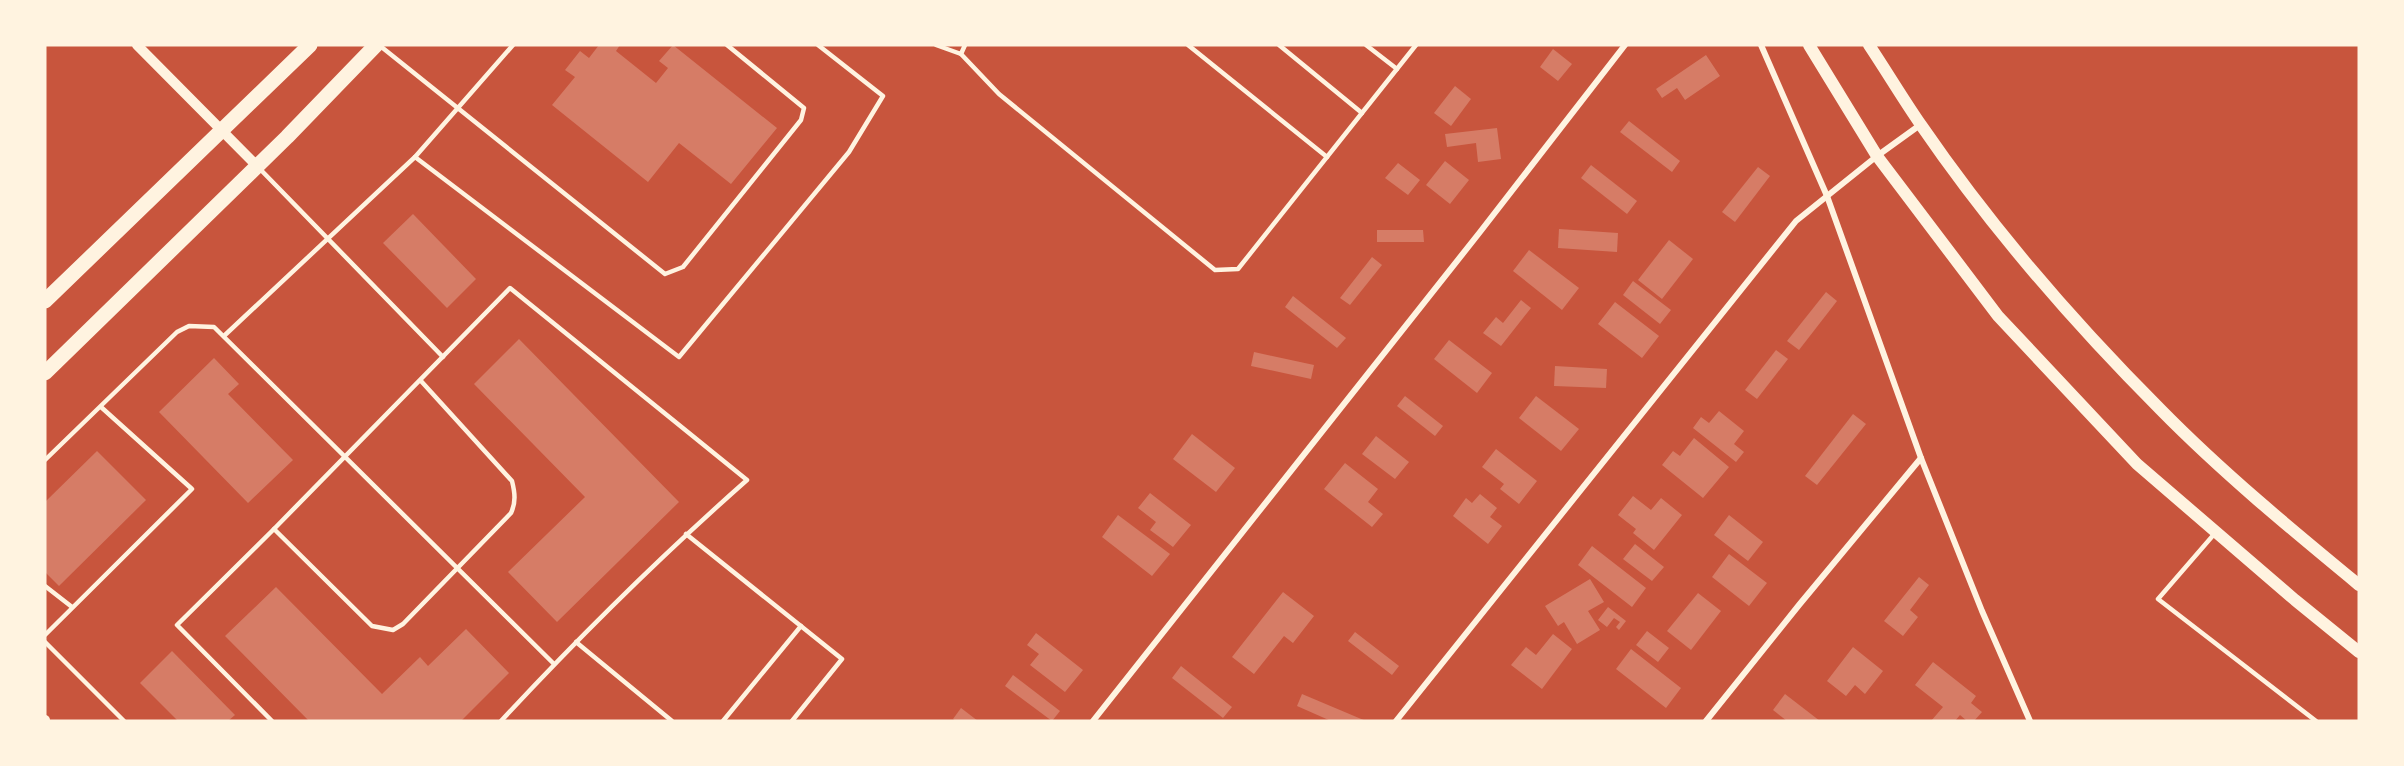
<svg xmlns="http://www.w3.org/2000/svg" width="2404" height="766" viewBox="0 0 2404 766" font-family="Montserrat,sans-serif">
<rect width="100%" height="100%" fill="#c8553d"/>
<g fill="#d67c66">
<polygon points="599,45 620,45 616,51 656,83 668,68 659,61 673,45 777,128 731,184 679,143 648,182 552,105 575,77 565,70 580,51 589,58"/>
<polygon points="1553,49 1572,64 1558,81 1540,67"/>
<polygon points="1706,55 1720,76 1685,100 1677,88 1662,98 1656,89"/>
<polygon points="1455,86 1471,99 1451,126 1434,113"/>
<polygon points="1629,121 1680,161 1672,172 1620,132"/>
<polygon points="1497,128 1501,159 1478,162 1476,143 1447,147 1445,134"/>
<polygon points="1445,161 1469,180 1450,204 1426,185"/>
<polygon points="1398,163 1420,180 1408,195 1385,178"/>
<polygon points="1591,165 1637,201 1627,214 1581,178"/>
<polygon points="1758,167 1770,176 1735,222 1722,212"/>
<polygon points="413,214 476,279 447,308 383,243"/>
<polygon points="1559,229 1618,233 1617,252 1558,248"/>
<polygon points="1377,230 1423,230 1424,242 1377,242"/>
<polygon points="1669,240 1693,259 1662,299 1638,280"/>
<polygon points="1529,250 1579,288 1562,310 1513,271"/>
<polygon points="1372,257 1382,265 1350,305 1340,298"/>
<polygon points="1633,281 1671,310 1660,324 1623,295"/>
<polygon points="1826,292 1837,301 1799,350 1787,341"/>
<polygon points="1293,296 1346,338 1337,348 1285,307"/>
<polygon points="1521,300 1531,308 1501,346 1483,333 1496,317 1503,323"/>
<polygon points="1615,302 1659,336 1642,358 1598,324"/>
<polygon points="519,339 679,502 557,622 508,572 585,497 474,384"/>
<polygon points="1449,340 1492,373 1477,393 1434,359"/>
<polygon points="1776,350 1788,359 1757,399 1745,390"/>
<polygon points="1254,352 1314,365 1311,379 1251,366"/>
<polygon points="214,358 239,384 228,394 293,460 248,503 159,412"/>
<polygon points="1555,366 1607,369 1606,388 1554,386"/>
<polygon points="1405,396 1443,426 1435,436 1397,406"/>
<polygon points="1536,396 1579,429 1561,451 1519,418"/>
<polygon points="1719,411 1744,431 1734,444 1744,452 1736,462 1693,428 1701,417 1709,423"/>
<polygon points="1853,414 1866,424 1817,485 1805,476"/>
<polygon points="1192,434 1235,468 1216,492 1173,459"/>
<polygon points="1376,436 1409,462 1395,479 1362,454"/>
<polygon points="1694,438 1729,467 1703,498 1662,465 1673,451 1680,456"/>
<polygon points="1496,449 1537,481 1519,504 1500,489 1504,484 1482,467"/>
<polygon points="97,451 146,500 59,586 45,572 45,502"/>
<polygon points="1345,463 1378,489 1368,502 1383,514 1372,527 1324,489"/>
<polygon points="1150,493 1191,525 1173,547 1150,530 1156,522 1138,508"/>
<polygon points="1480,494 1497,508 1490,517 1502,526 1488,544 1453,516 1466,498 1472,503"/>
<polygon points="1633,496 1651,510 1661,498 1682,515 1654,550 1633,533 1636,529 1618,515"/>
<polygon points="1118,515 1170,554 1152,576 1102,537"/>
<polygon points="1729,515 1763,542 1748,561 1714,535"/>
<polygon points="1635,544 1664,567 1652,581 1623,559"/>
<polygon points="1592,546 1646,588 1632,607 1578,565"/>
<polygon points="1729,554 1767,583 1749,606 1712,577"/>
<polygon points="1919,577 1929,585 1910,610 1918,617 1903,636 1884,621"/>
<polygon points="1590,579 1604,602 1588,611 1600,630 1577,644 1564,622 1558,626 1545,606"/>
<polygon points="276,587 382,694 420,657 428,666 466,629 509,673 461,721 309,721 225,636"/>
<polygon points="1283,592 1314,616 1293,643 1284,636 1254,674 1232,657"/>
<polygon points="1698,593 1721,611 1691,650 1667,631"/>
<polygon points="1608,607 1626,621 1619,630 1616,627 1620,622 1614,618 1607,627 1598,620"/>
<polygon points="1647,631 1669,648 1658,662 1636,645"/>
<polygon points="1355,632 1399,666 1392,675 1348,641"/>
<polygon points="1036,633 1083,670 1065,692 1030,665 1039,654 1027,645"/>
<polygon points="1553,634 1572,649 1542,689 1511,665 1526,647 1536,655"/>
<polygon points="1853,647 1883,671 1865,694 1855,685 1846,696 1827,681"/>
<polygon points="1631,649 1681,688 1666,708 1616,669"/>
<polygon points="172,651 235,715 228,721 178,721 140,683"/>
<polygon points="1933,662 1976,696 1971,703 1982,712 1974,721 1967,721 1960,715 1955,721 1931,721 1943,707 1915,685"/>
<polygon points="1181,666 1232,707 1223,718 1172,678"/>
<polygon points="1013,675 1060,711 1052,721 1005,686"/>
<polygon points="1302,694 1366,721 1331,721 1297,706"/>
<polygon points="1785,694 1820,721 1787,721 1773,710"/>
<polygon points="961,708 978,721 956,721 953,719"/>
</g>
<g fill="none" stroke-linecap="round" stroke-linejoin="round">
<g stroke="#fff3e0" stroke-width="4.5">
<polyline points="379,45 665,274 683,267 801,120 804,108 727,45"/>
<polyline points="513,45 415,157 679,357 849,152 883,96 818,45"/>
<polyline points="936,45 961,54 965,45"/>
<polyline points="1188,45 1327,157"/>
<polyline points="1279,45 1362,113"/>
<polyline points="1366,45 1397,69"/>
<polyline points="961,54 999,94 1215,270 1238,269 1416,45"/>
<polyline points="259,168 443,357"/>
<polyline points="225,335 415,157"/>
<polyline points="45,460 177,332 189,326 214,327 554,664"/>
<path d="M 274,529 L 372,626 L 393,630 L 403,624 L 511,513 C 516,502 515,493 512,481 L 421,381"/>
<polyline points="2216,532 2158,599 2316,721"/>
<polyline points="686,534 842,659 792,721"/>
<polyline points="45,586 72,607"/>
<polyline points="45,635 192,489 101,407"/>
<polyline points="45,642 124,721"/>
<polyline points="576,642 672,721"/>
<path d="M 272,721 L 177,625 L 274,529 L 510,288 L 747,480 C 661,556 579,637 501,721"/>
<polyline points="723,721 801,626"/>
</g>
<g stroke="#fff3e0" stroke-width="6">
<polyline points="1761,45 1827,196 1921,458 1982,611 2030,721"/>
<polyline points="1093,721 1480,232 1625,45"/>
<polyline points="1396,721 1796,221 1877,156 1920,125"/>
<polyline points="1706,721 1799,605 1921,458"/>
</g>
<g stroke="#fff3e0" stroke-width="10">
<polyline points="137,45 257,166"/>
<polyline points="45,720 45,721"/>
</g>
<g stroke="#fff3e0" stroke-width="12">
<polyline points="1809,45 1877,156 1998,316 2137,464 2295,600 2359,652"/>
<path d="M 1869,45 C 1887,72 1903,99 1921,125 C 1991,227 2074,323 2161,410 C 2223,473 2291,529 2359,585"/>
</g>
<g stroke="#fff3e0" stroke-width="15">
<polyline points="45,301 310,45"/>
<polyline points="45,373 287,137 376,45"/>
</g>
</g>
<rect width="2404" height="766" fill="none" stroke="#fff3e0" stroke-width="93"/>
</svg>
